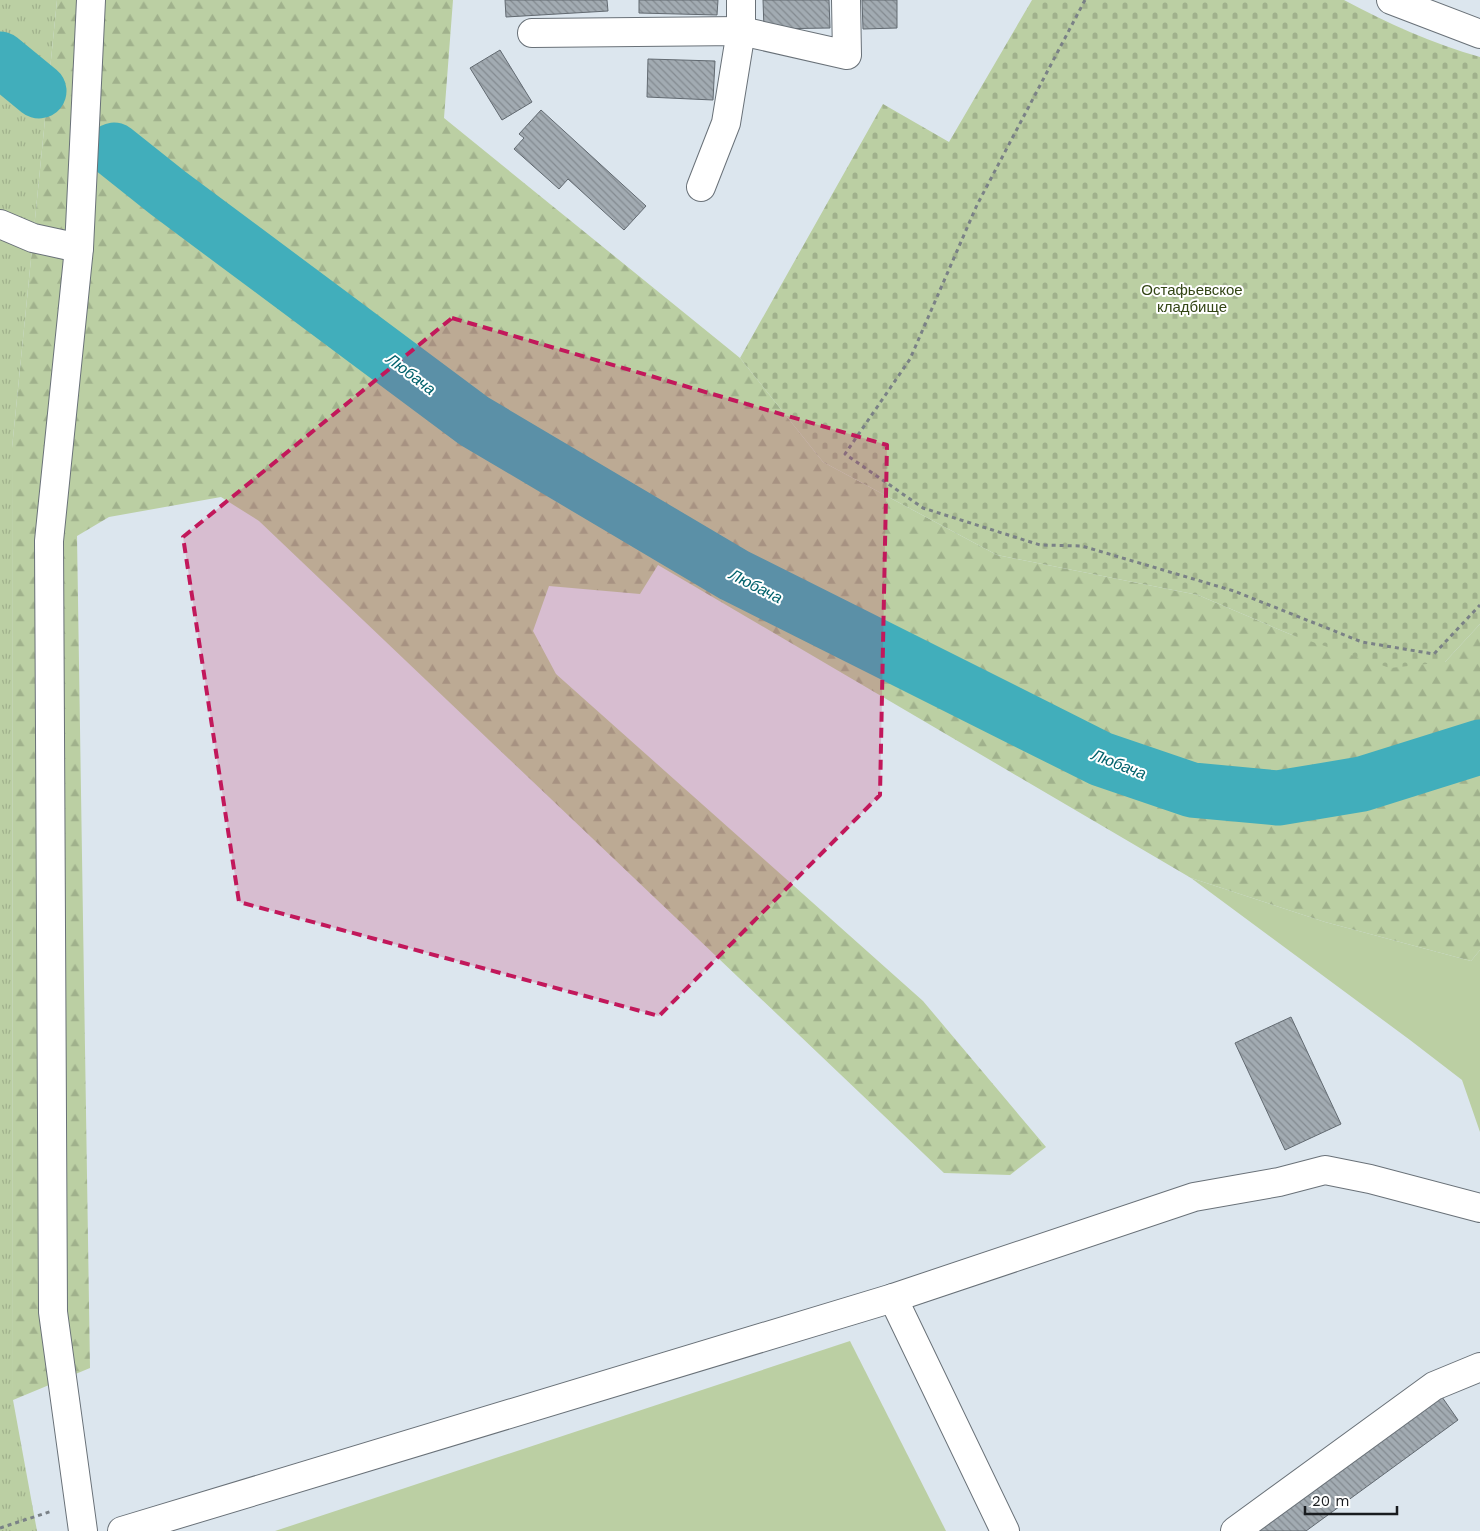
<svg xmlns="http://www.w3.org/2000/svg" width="1480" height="1531" viewBox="0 0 1480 1531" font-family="'Work Sans',sans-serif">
<defs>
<pattern id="forest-firs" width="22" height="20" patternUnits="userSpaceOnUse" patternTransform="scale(1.25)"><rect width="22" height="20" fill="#bbcfa3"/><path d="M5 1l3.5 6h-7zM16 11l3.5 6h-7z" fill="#a0b18c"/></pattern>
<pattern id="cemetery-stones" width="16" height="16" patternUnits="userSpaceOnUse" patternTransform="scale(1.25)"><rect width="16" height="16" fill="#bbcfa3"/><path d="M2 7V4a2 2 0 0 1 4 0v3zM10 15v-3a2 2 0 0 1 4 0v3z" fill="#a0b18c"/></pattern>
<pattern id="park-tufts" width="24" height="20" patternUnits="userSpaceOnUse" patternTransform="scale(1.25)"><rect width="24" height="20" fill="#bbcfa3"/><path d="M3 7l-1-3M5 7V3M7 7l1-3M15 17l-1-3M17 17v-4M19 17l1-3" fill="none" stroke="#a0b18c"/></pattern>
<pattern id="building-back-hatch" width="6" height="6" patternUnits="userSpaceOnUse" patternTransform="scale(1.25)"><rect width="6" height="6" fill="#a2abb2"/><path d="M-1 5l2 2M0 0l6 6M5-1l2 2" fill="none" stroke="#838a90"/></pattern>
</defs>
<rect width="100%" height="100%" fill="#dce6ee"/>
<g fill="#bbcfa3">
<polygon points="1191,878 1325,922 1471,961 1480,950 1480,1132 1462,1080 1410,1040"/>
<polygon points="850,1341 946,1531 275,1531"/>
</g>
<polygon fill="url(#forest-firs)" points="57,0 453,0 444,118 740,358 823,462 997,555 1198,595 1292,635 1445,662 1480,624 1480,950 1471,961 1325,922 1191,878 658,565 640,594 549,586 533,631 556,674 923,1001 1046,1147 1010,1175 944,1173 259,521 221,497 109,517 77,536 90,1368 13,1400 12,448"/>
<path fill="url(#cemetery-stones)" d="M 1032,0 L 1344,0 C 1387,23 1433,44 1480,57 L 1480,624 L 1445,662 L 1390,668 L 1292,635 L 1198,595 L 997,555 L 823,462 L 740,358 L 883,104 L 949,142 Z"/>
<polygon fill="url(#park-tufts)" points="0,0 57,0 12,448 13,1400 37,1531 0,1531"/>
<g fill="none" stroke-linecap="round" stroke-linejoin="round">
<g stroke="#41aebb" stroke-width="55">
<polyline points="0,59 39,91"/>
<polyline points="114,150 168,193 474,421 734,575 1101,759 1192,790 1278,798 1362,784 1480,747"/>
</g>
</g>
<g fill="url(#building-back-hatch)" stroke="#626a71">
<polygon points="505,0 607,0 608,11 506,17"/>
<polygon points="639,0 718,0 717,15 639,13"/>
<polygon points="763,0 829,0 830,28 764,29"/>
<polygon points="862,0 897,0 897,28 863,29"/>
<polygon points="500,50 532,102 502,120 470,68"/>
<polygon points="648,59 715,61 713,100 647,97"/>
<polygon points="541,110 646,206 624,230 568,179 559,189 514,149 524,138 519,134"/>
<polygon points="1291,1017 1341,1124 1285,1150 1235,1043"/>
<polygon points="1442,1397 1458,1420 1306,1531 1258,1531"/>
</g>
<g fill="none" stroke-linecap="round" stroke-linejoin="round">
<defs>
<g id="minor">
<polyline points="1391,0 1480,34"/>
<polyline points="532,33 741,31 847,55 846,0"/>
<polyline points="701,187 726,123 741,31 741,0"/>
<polyline points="0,224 33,238 79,248"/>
<polyline points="893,1298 1194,1197 1279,1182 1325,1170 1370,1179 1480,1208"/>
<polyline points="83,1531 53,1312 49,541 79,248 91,0"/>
<polyline points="122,1531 893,1298 1005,1531"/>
<polyline points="1235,1531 1434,1386 1480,1367"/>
</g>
</defs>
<use href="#minor" stroke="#697178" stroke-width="30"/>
<g stroke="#7a8186" stroke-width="3" stroke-dasharray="4 4" stroke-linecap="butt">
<polyline points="1085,0 977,205 910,359 845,454 923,508 1040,545 1082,546 1234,591 1362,642 1434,654 1480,605"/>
<polyline points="0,1528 52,1511"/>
</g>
<use href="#minor" stroke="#fff" stroke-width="28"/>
</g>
<path fill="#c2185b" fill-opacity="0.2" stroke="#c2185b" stroke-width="4" stroke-dasharray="10 6" stroke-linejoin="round" d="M 452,318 L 887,445 L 880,795 L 659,1016 L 239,902 L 183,537 Z"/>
<g text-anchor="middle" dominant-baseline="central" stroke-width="4" stroke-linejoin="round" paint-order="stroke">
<g font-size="15" fill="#324514" stroke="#fff">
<text x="1192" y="290">Остафьевское<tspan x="1192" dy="17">кладбище</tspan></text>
</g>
<g font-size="16" font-style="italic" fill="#02626c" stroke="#fff">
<text transform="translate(411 374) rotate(37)">Любача</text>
<text transform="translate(756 586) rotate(27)">Любача</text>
<text transform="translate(1119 764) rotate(21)">Любача</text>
</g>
</g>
<path d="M1305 1506v8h92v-8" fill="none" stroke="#191c1f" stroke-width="2.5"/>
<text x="1312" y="1506" font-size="15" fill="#191c1f" stroke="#ffffff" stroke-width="4" paint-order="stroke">20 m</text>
</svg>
